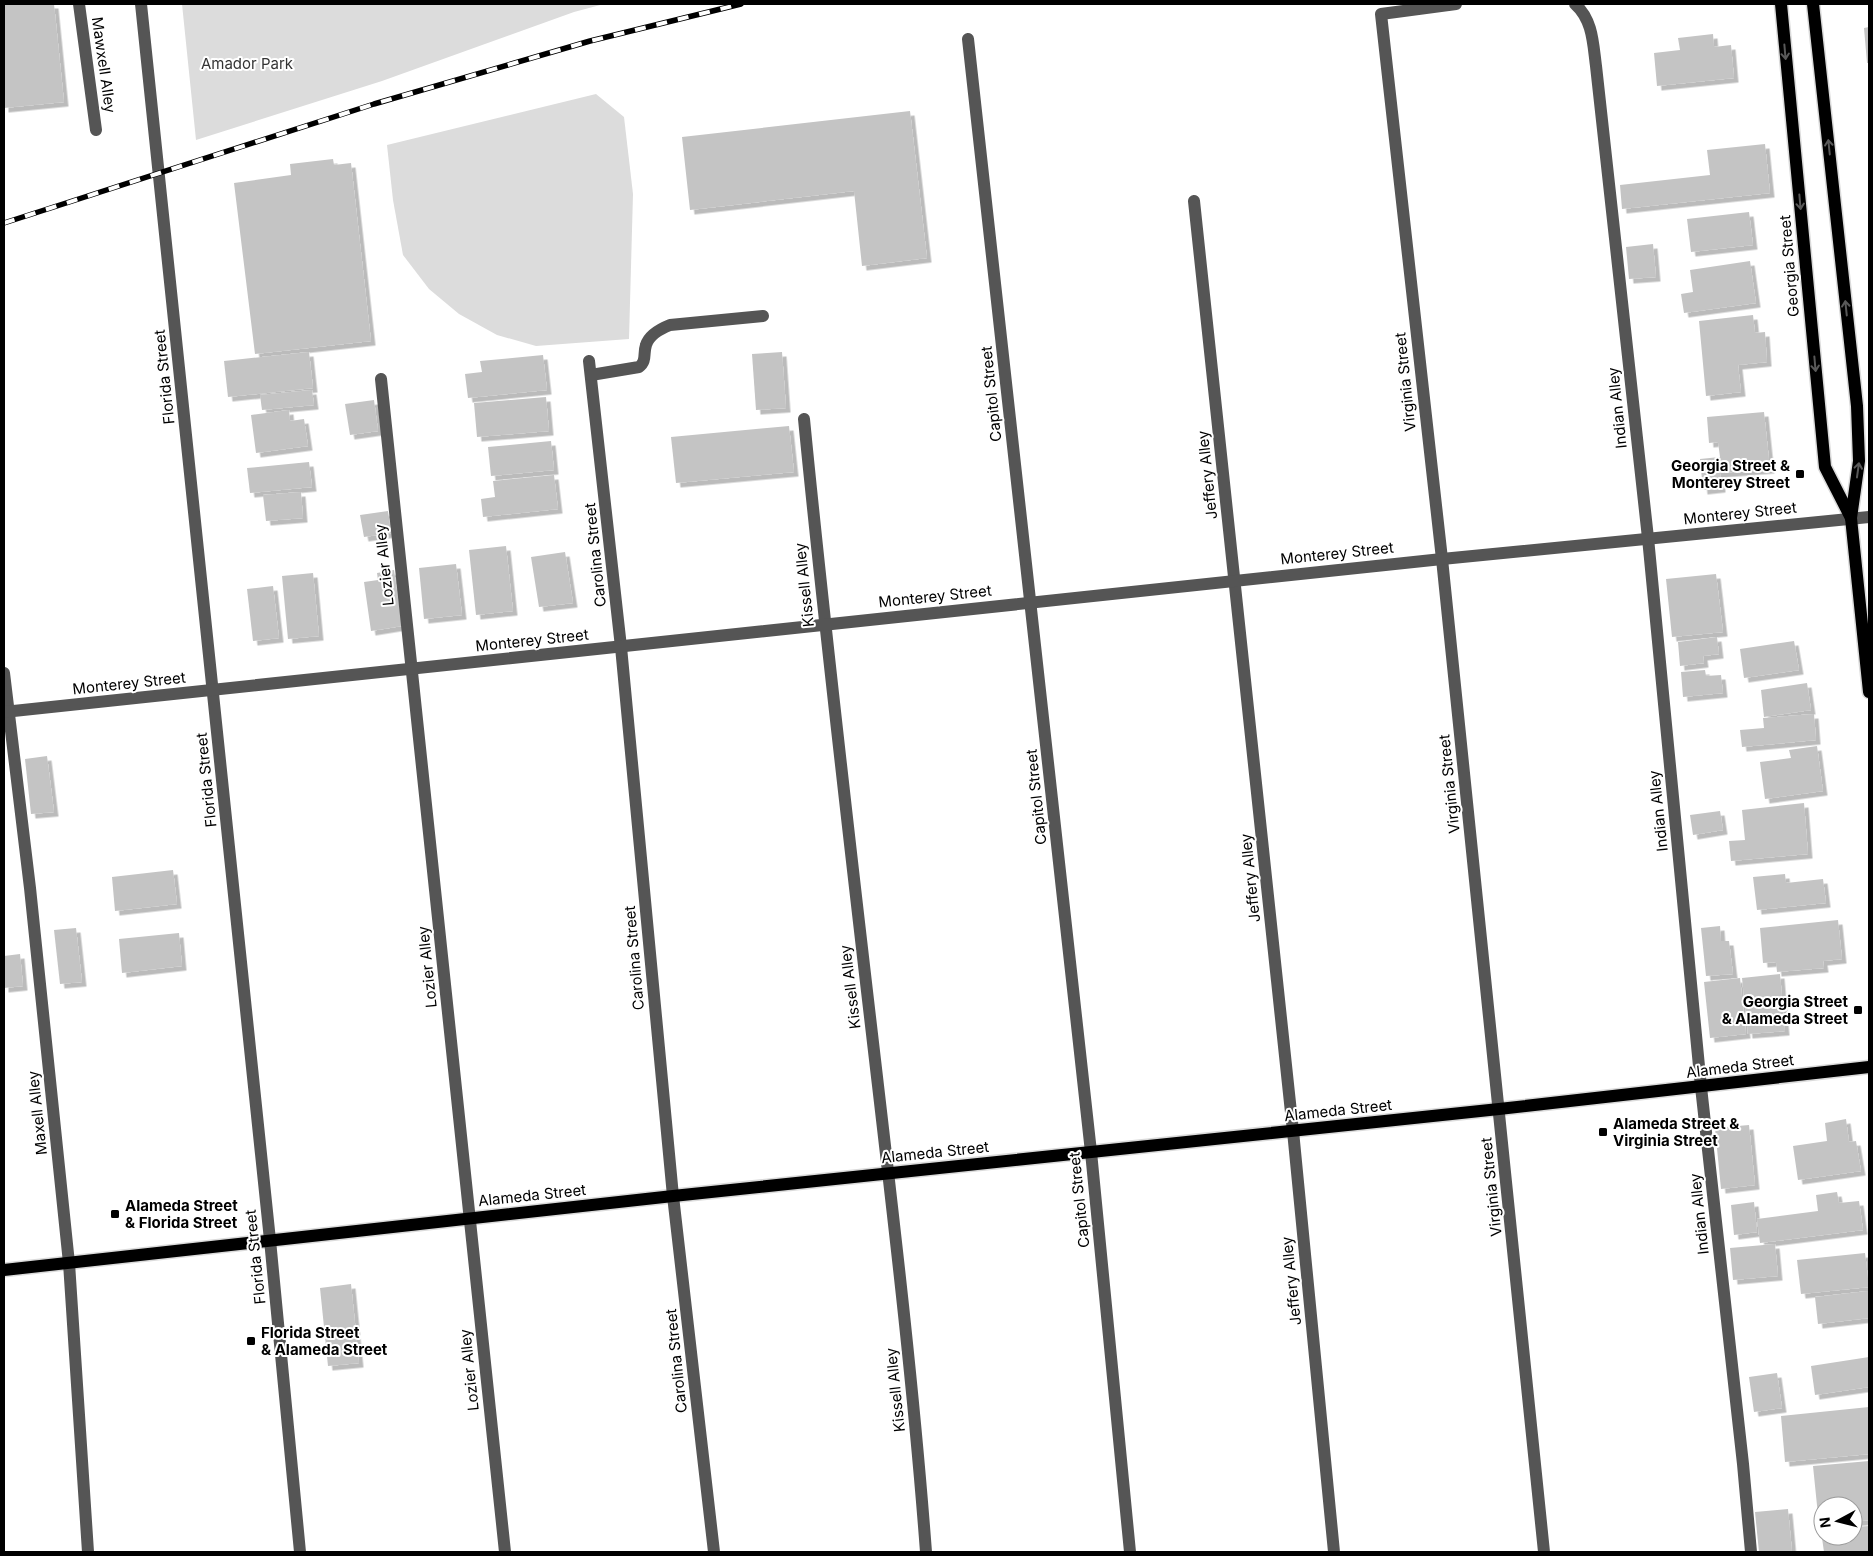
<svg xmlns="http://www.w3.org/2000/svg" width="1873" height="1556" viewBox="0 0 1873 1556" font-family="Inter,sans-serif">
<defs>
<filter id="shadow"><feDropShadow dx="4.5" dy="4.5" stdDeviation="0" flood-color="#0004"/></filter>
</defs>
<rect width="100%" height="100%" fill="#fff"/>
<g fill="#dcdcdc">
<polygon points="182,4 604,4 574,12 382,81 196,140"/>
<polygon points="596,94 624,117 633,194 629,339 536,346 497,335 459,314 429,289 403,255 393,200 387,145"/>
</g>
<g fill="#c4c4c4" filter="url(#shadow)">
<polygon points="4,4 54,4 64,102 4,108"/>
<polygon points="1869,27 1869,63 1867,63 1864,28"/>
<polygon points="1713,34 1714,47 1731,45 1734,78 1657,86 1654,53 1680,50 1678,38"/>
<polygon points="910,111 927,258 862,266 854,191 690,210 682,137"/>
<polygon points="1765,144 1770,193 1622,209 1620,185 1710,175 1707,150"/>
<polygon points="333,159 334,165 351,163 371,341 255,354 234,183 291,175 290,164"/>
<polygon points="1749,212 1753,245 1691,252 1687,219"/>
<polygon points="1653,244 1656,277 1629,279 1626,247"/>
<polygon points="1750,261 1756,303 1684,313 1681,294 1693,292 1690,270"/>
<polygon points="1753,315 1755,333 1765,332 1767,362 1738,365 1741,392 1706,396 1699,321"/>
<polygon points="309,352 313,388 228,397 224,361"/>
<polygon points="782,352 786,408 756,410 752,354"/>
<polygon points="543,355 547,390 468,398 465,374 482,372 480,361"/>
<polygon points="312,390 314,405 262,410 260,395"/>
<polygon points="546,397 549,431 477,437 474,403"/>
<polygon points="374,400 378,431 350,435 345,404"/>
<polygon points="289,410 290,421 304,419 308,446 256,453 251,415"/>
<polygon points="1764,412 1770,469 1720,473 1721,488 1703,490 1700,459 1720,457 1718,442 1709,443 1707,417"/>
<polygon points="789,426 794,472 676,483 671,437"/>
<polygon points="551,441 554,470 491,476 488,447"/>
<polygon points="309,462 312,487 250,493 247,468"/>
<polygon points="554,475 558,509 483,517 481,499 495,497 493,481"/>
<polygon points="301,492 303,518 266,521 263,495"/>
<polygon points="388,511 391,533 364,537 360,515"/>
<polygon points="506,546 513,611 476,615 469,550"/>
<polygon points="565,552 573,603 539,607 531,557"/>
<polygon points="456,564 462,615 424,619 419,568"/>
<polygon points="394,570 402,626 371,631 364,582 378,580 377,573"/>
<polygon points="313,573 319,636 288,639 282,576"/>
<polygon points="1716,574 1723,632 1672,637 1666,579"/>
<polygon points="273,586 279,638 253,641 247,589"/>
<polygon points="1717,637 1719,654 1703,656 1704,663 1680,666 1678,642"/>
<polygon points="1794,641 1799,670 1744,678 1740,649"/>
<polygon points="1705,670 1706,676 1721,675 1723,693 1683,697 1681,672"/>
<polygon points="1807,683 1811,710 1764,717 1761,690"/>
<polygon points="1814,714 1816,740 1742,747 1740,730 1764,728 1763,718"/>
<polygon points="1817,746 1823,791 1765,799 1760,762 1791,758 1789,750"/>
<polygon points="47,756 54,812 31,814 25,759"/>
<polygon points="1804,803 1808,854 1731,861 1729,841 1745,840 1742,810"/>
<polygon points="1720,811 1723,830 1693,835 1690,815"/>
<polygon points="173,870 177,904 115,911 112,877"/>
<polygon points="1785,874 1786,883 1823,879 1826,903 1757,910 1753,877"/>
<polygon points="1838,920 1842,959 1823,961 1824,968 1777,972 1776,962 1763,963 1760,928"/>
<polygon points="1720,926 1721,941 1729,941 1733,974 1706,976 1701,928"/>
<polygon points="76,928 82,982 60,984 54,930"/>
<polygon points="179,933 182,966 122,973 119,939"/>
<polygon points="20,954 23,986 4,988 4,956"/>
<polygon points="1780,974 1785,1031 1748,1034 1742,978"/>
<polygon points="1740,978 1746,1034 1710,1038 1704,982"/>
<polygon points="1846,1119 1849,1142 1856,1141 1861,1171 1798,1180 1793,1146 1827,1141 1825,1123"/>
<polygon points="1749,1125 1755,1185 1721,1189 1715,1128"/>
<polygon points="1837,1192 1839,1203 1859,1201 1863,1230 1760,1243 1757,1219 1818,1211 1816,1195"/>
<polygon points="1754,1202 1757,1232 1734,1235 1731,1205"/>
<polygon points="1775,1244 1778,1276 1733,1280 1730,1248"/>
<polygon points="1865,1253 1869,1287 1801,1294 1797,1260"/>
<polygon points="351,1284 359,1363 328,1366 320,1288"/>
<polygon points="1868,1291 1869,1318 1818,1324 1815,1297"/>
<polygon points="1869,1357 1869,1387 1815,1395 1811,1366"/>
<polygon points="1777,1373 1782,1408 1754,1412 1749,1377"/>
<polygon points="1869,1407 1869,1454 1785,1462 1781,1416"/>
<polygon points="1869,1461 1869,1520 1853,1522 1853,1506 1823,1506 1823,1525 1819,1525 1813,1466"/>
<polygon points="1788,1509 1792,1552 1759,1552 1755,1512"/>
<polygon points="1869,1526 1869,1552 1824,1552 1821,1531 1823,1531 1822,1536 1853,1536 1853,1527"/>
</g>
<g fill="none" stroke-linecap="round" stroke-linejoin="round">
<defs>
<g id="major">
<polyline points="1781,4 1825,467 1851,518"/>
<polyline points="1813,4 1857,406 1859,461 1851,518 1869,692"/>
<polyline points="4,1270 673,1196 1499,1109 1869,1067"/>
</g>
</defs>
<use href="#major" stroke="#dbdbdb" stroke-width="15"/>
<g stroke="#555" stroke-width="12">
<polyline points="79,4 96,130"/>
<polyline points="141,4 270,1240 300,1552"/>
<polyline points="1456,4 1381,14 1442,559 1544,1552"/>
<path d="M 1575,4 C 1593,20 1593,44 1596,66 L 1648,538 L 1701,1087 L 1743,1464 L 1751,1552"/>
<polyline points="968,39 1091,1152 1130,1552"/>
<polyline points="1194,201 1293,1131 1334,1552"/>
<polyline points="589,361 621,647 673,1196 714,1552"/>
<path d="M 591,375 L 639,367 C 647,361 643,354 646,345 C 649,335 660,329 670,325 L 763,316"/>
<polyline points="381,379 505,1552"/>
<path d="M 804,419 C 824,624 848,829 872,1034 C 892,1206 913,1379 926,1552"/>
<polyline points="4,673 30,888 69,1263 88,1552"/>
<polyline points="4,712 1442,559 1869,517"/>
</g>
<use href="#major" stroke="#000" stroke-width="12"/>
<defs>
<polyline id="rail" points="4,223 374,104 590,41 741,4"/>
</defs>
<use href="#rail" stroke="#000" stroke-width="5.5"/>
<use href="#rail" stroke="#fff" stroke-width="4" stroke-dasharray="11" stroke-linecap="butt"/>
</g>
<defs><path id="oneway-shaft" d="M-6 0H5M1.5-3L5.5 0L1.5 3" fill="none" stroke-width="1.6" stroke-linecap="round" stroke-linejoin="round" transform="scale(1.25)"/></defs>
<g stroke="#595959">
<use href="#oneway-shaft" transform="translate(1785 52) rotate(85)"/>
<use href="#oneway-shaft" transform="translate(1829 147) rotate(-96)"/>
<use href="#oneway-shaft" transform="translate(1800 202) rotate(85)"/>
<use href="#oneway-shaft" transform="translate(1846 308) rotate(-96)"/>
<use href="#oneway-shaft" transform="translate(1815 364) rotate(85)"/>
<use href="#oneway-shaft" transform="translate(1858 470) rotate(-82)"/>
</g>
<g fill="#000" stroke="#fff" stroke-width="2">
<rect x="1795" y="469" width="10" height="10" rx="2.5"/>
<rect x="1853" y="1005" width="10" height="10" rx="2.5"/>
<rect x="1598" y="1127" width="10" height="10" rx="2.5"/>
<rect x="110" y="1209" width="10" height="10" rx="2.5"/>
<rect x="246" y="1336" width="10" height="10" rx="2.5"/>
</g>
<g text-anchor="middle" dominant-baseline="central" stroke-width="4" stroke-linejoin="round" paint-order="stroke">
<g font-size="15" fill="#333" stroke="#fff">
<text x="247" y="63">Amador Park</text>
</g>
<g font-size="15" fill="#000" stroke="#fff">
<text transform="translate(104 65) rotate(82)">Mawxell Alley</text>
<text transform="translate(1789 266) rotate(-95)">Georgia Street</text>
<text transform="translate(164 377) rotate(-96)">Florida Street</text>
<text transform="translate(1405 382) rotate(-96)">Virginia Street</text>
<text transform="translate(991 394) rotate(-96)">Capitol Street</text>
<text transform="translate(1617 408) rotate(-96)">Indian Alley</text>
<text transform="translate(1207 475) rotate(-96)">Jeffery Alley</text>
<text transform="translate(1740 513) rotate(-6)">Monterey Street</text>
<text transform="translate(1337 553) rotate(-6)">Monterey Street</text>
<text transform="translate(595 555) rotate(-96)">Carolina Street</text>
<text transform="translate(384 565) rotate(-96)">Lozier Alley</text>
<text transform="translate(804 585) rotate(-96)">Kissell Alley</text>
<text transform="translate(935 596) rotate(-6)">Monterey Street</text>
<text transform="translate(532 640) rotate(-6)">Monterey Street</text>
<text transform="translate(129 683) rotate(-6)">Monterey Street</text>
<text transform="translate(206 780) rotate(-96)">Florida Street</text>
<text transform="translate(1449 784) rotate(-96)">Virginia Street</text>
<text transform="translate(1036 797) rotate(-96)">Capitol Street</text>
<text transform="translate(1658 811) rotate(-96)">Indian Alley</text>
<text transform="translate(1250 878) rotate(-96)">Jeffery Alley</text>
<text transform="translate(634 958) rotate(-95)">Carolina Street</text>
<text transform="translate(427 967) rotate(-96)">Lozier Alley</text>
<text transform="translate(850 987) rotate(-97)">Kissell Alley</text>
<text transform="translate(1740 1066) rotate(-7)">Alameda Street</text>
<text transform="translate(1338 1110) rotate(-6)">Alameda Street</text>
<text transform="translate(37 1113) rotate(-96)">Maxell Alley</text>
<text transform="translate(935 1152) rotate(-6)">Alameda Street</text>
<text transform="translate(1491 1187) rotate(-96)">Virginia Street</text>
<text transform="translate(532 1195) rotate(-6)">Alameda Street</text>
<text transform="translate(1079 1200) rotate(-96)">Capitol Street</text>
<text transform="translate(1699 1214) rotate(-96)">Indian Alley</text>
<text transform="translate(255 1257) rotate(-96)">Florida Street</text>
<text transform="translate(1291 1281) rotate(-96)">Jeffery Alley</text>
<text transform="translate(676 1361) rotate(-96)">Carolina Street</text>
<text transform="translate(469 1370) rotate(-96)">Lozier Alley</text>
<text transform="translate(895 1390) rotate(-96)">Kissell Alley</text>
</g>
<g font-size="15" font-weight="bold" fill="#000" stroke="#fff" text-anchor="start">
<text x="1790" y="465" text-anchor="end">Georgia Street &amp;<tspan x="1790" dy="17">Monterey Street</tspan></text>
<text x="1848" y="1001" text-anchor="end">Georgia Street<tspan x="1848" dy="17">&amp; Alameda Street</tspan></text>
<text x="1613" y="1123">Alameda Street &amp;<tspan x="1613" dy="17">Virginia Street</tspan></text>
<text x="125" y="1205">Alameda Street<tspan x="125" dy="17">&amp; Florida Street</tspan></text>
<text x="261" y="1332">Florida Street<tspan x="261" dy="17">&amp; Alameda Street</tspan></text>
</g>
</g>
<rect width="1873" height="1556" fill="none" stroke="#000000" stroke-width="10"/>
<g transform="translate(1838 1521) rotate(263)"><circle r="24" fill="#ffffff" stroke="#999999"/>
<path d="M0-4L9 19L0 12L-9 19Z" fill="#000000"/>
<text y="-8" font-size="14" font-weight="bold" text-anchor="middle" fill="#000000">N</text>
</g>
</svg>
